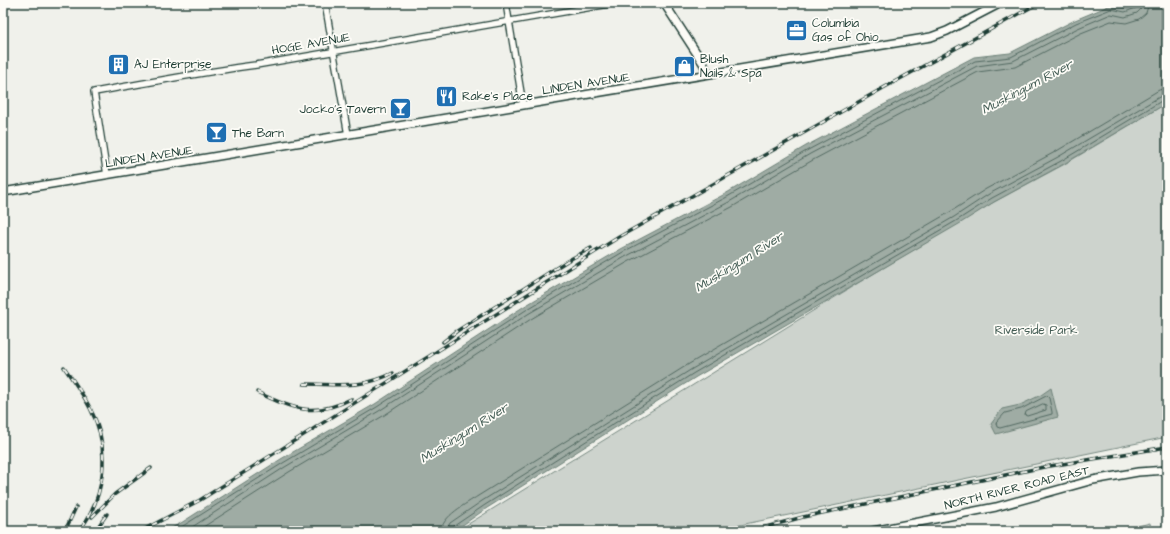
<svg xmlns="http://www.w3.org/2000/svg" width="1170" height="534" viewBox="0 0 1170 534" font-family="'Architects Daughter',sans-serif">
<rect width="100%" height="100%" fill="#f0f1eb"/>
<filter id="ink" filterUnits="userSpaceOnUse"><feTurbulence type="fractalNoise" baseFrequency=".025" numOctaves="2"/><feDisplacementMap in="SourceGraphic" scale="8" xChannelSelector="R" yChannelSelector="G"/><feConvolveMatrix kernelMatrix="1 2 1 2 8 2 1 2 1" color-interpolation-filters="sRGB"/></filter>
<g filter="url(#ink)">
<g fill="#cdd3cd" stroke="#768880">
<polygon points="1167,103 1167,437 711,531 457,531 858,283 994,202 1063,165"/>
<polygon points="1150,523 1151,531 1118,531"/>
</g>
<g fill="#9faca4" stroke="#6c8077">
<polygon points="1138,3 1167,3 1167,103 1062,165 994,202 959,224 696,377 487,508 454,531 166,531 181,523 281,459 375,404 523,307 621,249 725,194 806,146 974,57 1010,53 1075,20 1111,5 1125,8"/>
<polygon points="1051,388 1058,417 996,434 991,424 1002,409 1020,405 1041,395"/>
</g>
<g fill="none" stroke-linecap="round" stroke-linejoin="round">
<g stroke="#526961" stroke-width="1">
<polygon points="1047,396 1049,398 1052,412 1052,414 1000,428 997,427 996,423 1005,413 1021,409"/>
<polygon points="1043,404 1046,405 1046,410 1027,416 1025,415 1026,412"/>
<polyline points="175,531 283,463 377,407 526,310 623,252 727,197 808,150 975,61 1011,57 1076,23 1111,9 1125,12 1136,8 1138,3"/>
<polyline points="186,531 285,467 379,411 528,314 625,257 729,202 810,154 977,66 1013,61 1078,28 1111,14 1125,17 1137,13 1141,9 1143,3"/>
<polyline points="197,531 289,472 383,416 531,319 628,262 732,207 813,160 978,72 1015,67 1081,33 1111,21 1126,23 1139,19 1146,13 1149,3"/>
<path d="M 441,531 C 442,516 466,504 478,496 L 689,364 L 950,212 L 986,189 L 1055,152 L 1159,90 L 1167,88"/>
<polyline points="447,531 448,527 450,523 482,501 692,369 954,217 989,194 1058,157 1161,96 1167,94"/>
<polyline points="452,531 454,526 485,505 694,373 956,221 992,198 1061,161 1163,100 1167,99"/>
</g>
<defs>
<g id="minor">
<polyline points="325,3 348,135"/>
<polyline points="506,3 523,105"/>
<path d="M 107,175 L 94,92 C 148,83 202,72 256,65 L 615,3"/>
</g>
<g id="tertiary">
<polyline points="664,3 703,63 708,74"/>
<polyline points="3,192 931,37 947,31 1001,3"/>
</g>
<polyline id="secondary" points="873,531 996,507 1093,480 1138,472 1167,470"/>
</defs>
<use href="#minor" stroke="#1f3d34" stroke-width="8"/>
<use href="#tertiary" stroke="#1f3d34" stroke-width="10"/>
<use href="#secondary" stroke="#1f3d34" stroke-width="10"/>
<use href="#minor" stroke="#fdfcf7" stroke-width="5.5"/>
<use href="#tertiary" stroke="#fdfcf7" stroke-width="7"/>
<use href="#secondary" stroke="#fdfcf7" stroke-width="7"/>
<defs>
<g id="rail">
<polyline points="443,342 457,331 567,261 591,248"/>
<path d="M 64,367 C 73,380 83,394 90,408 C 111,447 106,497 79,531"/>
<path d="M 304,384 C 338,384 362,389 393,373"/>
<path d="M 257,392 C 292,409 314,418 351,399"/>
<polyline points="92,517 115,494 151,468"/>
<polyline points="65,531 76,507"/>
<polyline points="95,531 107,514"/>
<polyline points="141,531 200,500 619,237 885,87 1039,3"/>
<polyline points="751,531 803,517 1044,467 1167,447"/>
</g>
</defs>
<use href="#rail" stroke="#1f3d34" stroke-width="3.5"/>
<use href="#rail" stroke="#fdfcf7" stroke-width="2" stroke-dasharray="6" stroke-linecap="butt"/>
</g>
</g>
<defs>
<symbol id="office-square" viewBox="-11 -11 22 22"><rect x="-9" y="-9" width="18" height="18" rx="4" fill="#1f6fb2" stroke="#fdfcf7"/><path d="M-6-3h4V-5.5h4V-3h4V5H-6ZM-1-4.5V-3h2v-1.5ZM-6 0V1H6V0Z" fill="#fff"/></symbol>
<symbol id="building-square" viewBox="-11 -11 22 22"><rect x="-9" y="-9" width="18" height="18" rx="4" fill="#1f6fb2" stroke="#fdfcf7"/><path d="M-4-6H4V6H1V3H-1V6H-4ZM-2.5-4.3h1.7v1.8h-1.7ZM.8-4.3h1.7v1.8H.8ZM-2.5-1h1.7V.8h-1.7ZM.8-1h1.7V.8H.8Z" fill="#fff"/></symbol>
<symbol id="shop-square" viewBox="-11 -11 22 22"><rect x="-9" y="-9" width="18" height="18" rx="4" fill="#1f6fb2" stroke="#fdfcf7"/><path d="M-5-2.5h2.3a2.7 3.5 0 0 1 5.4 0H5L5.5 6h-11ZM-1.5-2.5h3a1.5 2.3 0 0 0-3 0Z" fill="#fff"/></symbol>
<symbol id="restaurant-square" viewBox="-11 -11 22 22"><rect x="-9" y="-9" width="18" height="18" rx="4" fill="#1f6fb2" stroke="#fdfcf7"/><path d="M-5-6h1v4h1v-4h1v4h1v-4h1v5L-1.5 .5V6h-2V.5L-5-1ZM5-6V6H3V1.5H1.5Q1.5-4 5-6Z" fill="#fff"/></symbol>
<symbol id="bar-square" viewBox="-11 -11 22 22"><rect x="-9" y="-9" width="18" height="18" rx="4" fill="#1f6fb2" stroke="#fdfcf7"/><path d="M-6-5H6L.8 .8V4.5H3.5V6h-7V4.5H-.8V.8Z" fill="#fff"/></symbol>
</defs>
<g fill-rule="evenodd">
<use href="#office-square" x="784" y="18" width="25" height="25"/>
<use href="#building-square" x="106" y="52" width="25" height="25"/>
<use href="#shop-square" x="672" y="54" width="25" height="25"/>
<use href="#restaurant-square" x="434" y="84" width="25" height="25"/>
<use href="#bar-square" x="388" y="96" width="25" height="25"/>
<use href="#bar-square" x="204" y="120" width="25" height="25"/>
</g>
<g text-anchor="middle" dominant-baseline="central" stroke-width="3.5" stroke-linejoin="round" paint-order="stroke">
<g font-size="12" fill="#1f3d34" stroke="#fdfcf7" text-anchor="start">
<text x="812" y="23">Columbia<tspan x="812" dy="14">Gas of Ohio</tspan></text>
<text x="700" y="59">Blush<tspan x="700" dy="14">Nails &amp; Spa</tspan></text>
<text x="134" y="64">AJ Enterprise</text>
<text x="462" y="96">Rake's Place</text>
<text x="386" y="109" text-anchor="end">Jocko's Tavern</text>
<text x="232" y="133">The Barn</text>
</g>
<g font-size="12" fill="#1f3d34" stroke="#fdfcf7">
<text transform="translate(311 44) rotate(-10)">HOGE AVENUE</text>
<text transform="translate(586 84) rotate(-9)">LINDEN AVENUE</text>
<text transform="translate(149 157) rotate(-9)">LINDEN AVENUE</text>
<text transform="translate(1017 488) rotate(-14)">NORTH RIVER ROAD EAST</text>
</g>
<g font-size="12" fill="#425b53" stroke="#fdfcf7">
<text x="1036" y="330">Riverside Park</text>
</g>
<g font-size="13" font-style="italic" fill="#455e56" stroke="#fdfcf7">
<text transform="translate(1027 87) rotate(-28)">Muskingum River</text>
<text transform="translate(739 262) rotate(-32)">Muskingum River</text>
<text transform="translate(464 433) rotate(-32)">Muskingum River</text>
</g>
</g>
<rect width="1170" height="534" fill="none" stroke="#fdfcf7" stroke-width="16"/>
<rect x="8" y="8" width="1154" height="518" fill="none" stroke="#1f3d34" stroke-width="1.5" filter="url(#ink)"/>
</svg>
